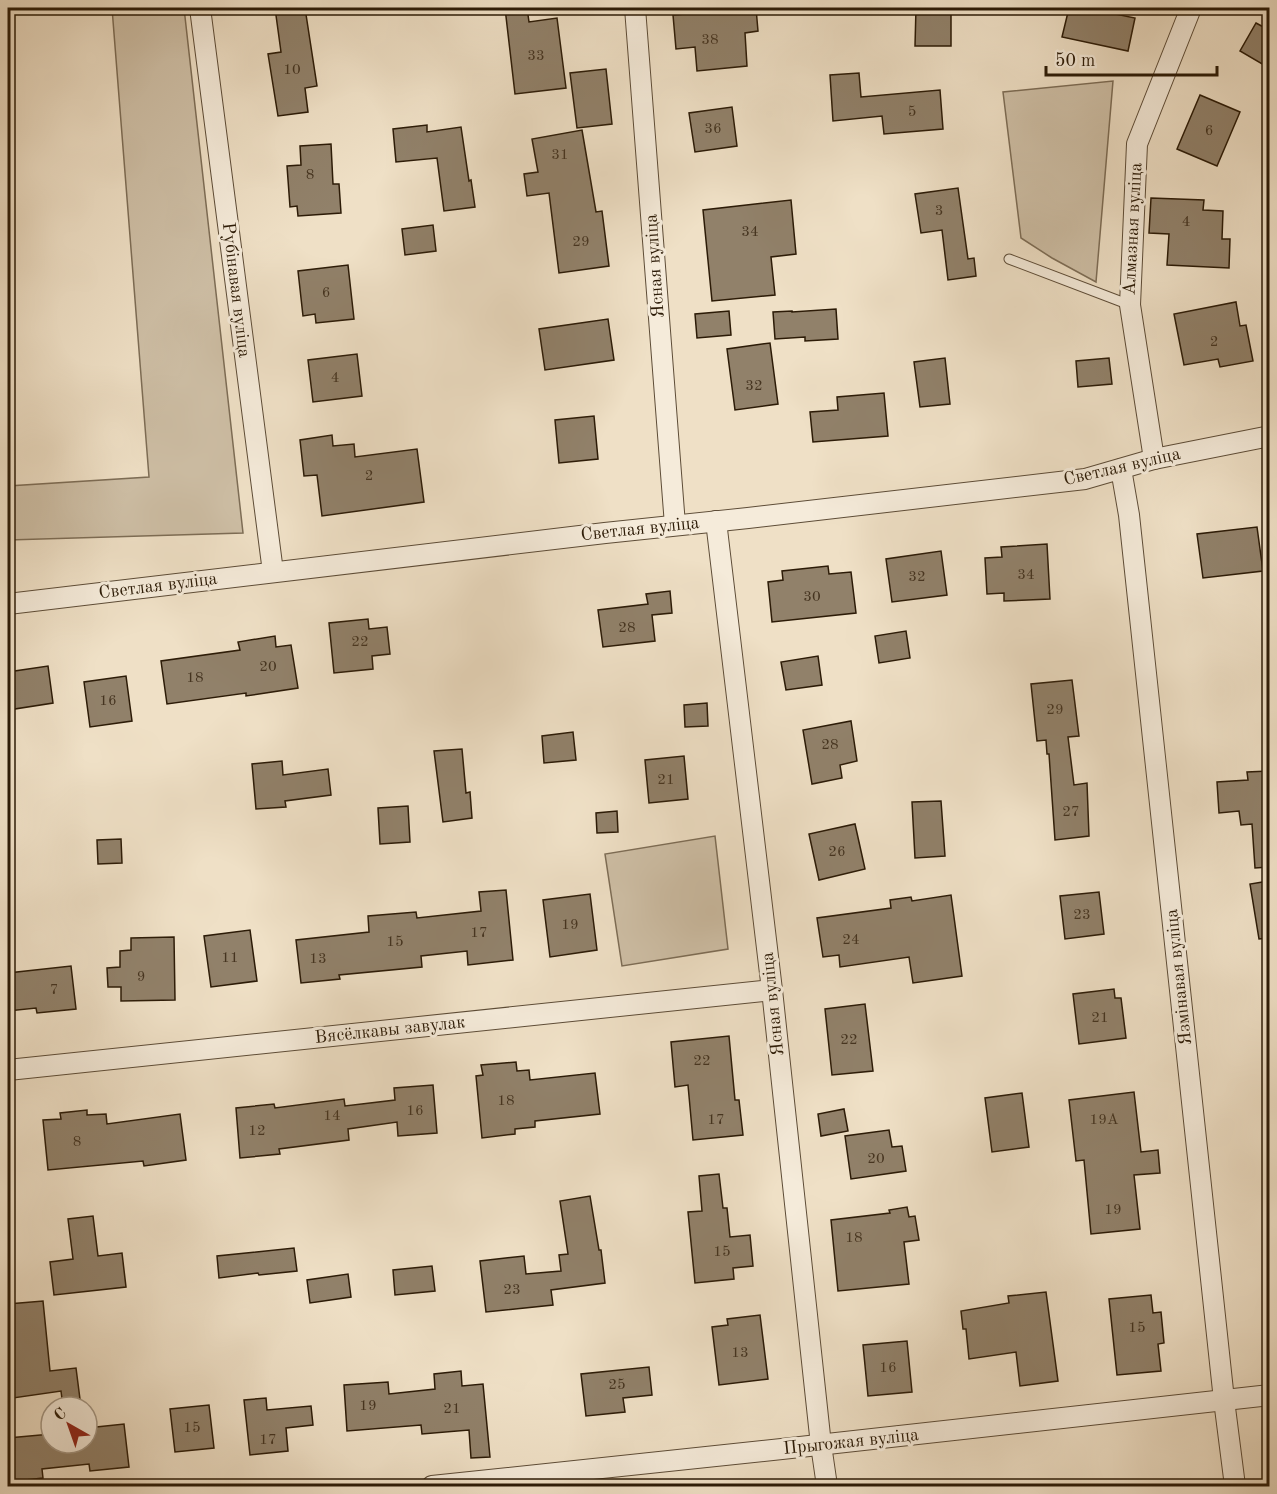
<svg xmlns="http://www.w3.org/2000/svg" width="1277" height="1494" viewBox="0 0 1277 1494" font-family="'Old Standard TT',serif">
<rect width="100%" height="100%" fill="#efe0c6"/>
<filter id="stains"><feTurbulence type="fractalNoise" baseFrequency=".00333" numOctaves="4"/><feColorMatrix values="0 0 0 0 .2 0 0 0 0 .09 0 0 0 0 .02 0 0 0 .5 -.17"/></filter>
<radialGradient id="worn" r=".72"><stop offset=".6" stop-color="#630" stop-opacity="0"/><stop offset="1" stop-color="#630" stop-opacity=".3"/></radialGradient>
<g fill="#cebfa6" stroke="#7d6d56" stroke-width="1.5">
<polygon points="112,8 184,8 243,533 8,540 8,486 149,477"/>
<polygon points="1113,81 1096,282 1052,258 1021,238 1003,92"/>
<polygon points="715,836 728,949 622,966 605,854"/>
</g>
<g fill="#91816a" stroke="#2c1b07" stroke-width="1.5">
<polygon points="275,8 305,8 317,86 305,88 308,112 278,116 268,54 281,52"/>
<polygon points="505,8 527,8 529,22 557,18 566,88 515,94"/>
<polygon points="684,8 756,8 758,31 745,33 747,66 697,71 695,47 676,49 673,15 685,14"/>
<polygon points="916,8 951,8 951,46 915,46"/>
<polygon points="1069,8 1086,8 1135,18 1128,51 1062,37"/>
<polygon points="1256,23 1269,30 1269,68 1240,51"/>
<polygon points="606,69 612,124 577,128 570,73"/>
<polygon points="859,73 861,97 940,90 943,129 884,134 882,116 833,121 830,75"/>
<polygon points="1200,95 1240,112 1217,166 1177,149"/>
<polygon points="732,107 737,146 695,152 689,113"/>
<polygon points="427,125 427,132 461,127 469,181 471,180 475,207 444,211 437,158 396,162 393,129"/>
<polygon points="582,130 596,212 602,211 609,266 559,273 549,193 527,196 524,174 538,172 532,139"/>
<polygon points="331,144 333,184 339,184 341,213 298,216 297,206 290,207 287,166 301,165 300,146"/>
<polygon points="958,188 968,259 974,258 976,276 948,280 942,230 921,233 915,194"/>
<polygon points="1151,198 1204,200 1203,210 1223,211 1222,239 1230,239 1229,268 1167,265 1169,234 1149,233"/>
<polygon points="791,200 796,254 771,257 775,295 712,301 703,210"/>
<polygon points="433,225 436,251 405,255 402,229"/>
<polygon points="348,265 354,319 316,323 315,314 303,316 298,271"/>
<polygon points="1236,302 1240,326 1246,325 1253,361 1220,367 1218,359 1184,365 1174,314"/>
<polygon points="836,309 838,339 805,341 805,337 775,339 773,312 792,311 792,312"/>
<polygon points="729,311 731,335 697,338 695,314"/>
<polygon points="608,319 614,360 545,370 539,329"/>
<polygon points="770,343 778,404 735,410 727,349"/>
<polygon points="357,354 362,396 313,402 308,360"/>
<polygon points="945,358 950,404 920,407 914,362"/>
<polygon points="1109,358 1112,384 1078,387 1076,361"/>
<polygon points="884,393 888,436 813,442 810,412 838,410 837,397"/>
<polygon points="594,416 598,459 559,463 555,420"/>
<polygon points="332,435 333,446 354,444 355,457 417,449 424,502 322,516 317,475 304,476 300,440"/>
<polygon points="1257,527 1263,571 1203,578 1197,534"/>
<polygon points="1047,544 1050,599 1004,601 1004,593 987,594 985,558 1002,557 1001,547"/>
<polygon points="941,551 947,595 892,602 886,559"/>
<polygon points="828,566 829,574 851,572 856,613 772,622 768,582 783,580 782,571"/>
<polygon points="670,591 672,613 652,615 655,641 603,647 598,610 648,604 646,594"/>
<polygon points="368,619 369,629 387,627 390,654 372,656 373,669 334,673 329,623"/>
<polygon points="906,631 910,658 879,663 875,636"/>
<polygon points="275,636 276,647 291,645 298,688 246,696 246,693 167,704 161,661 240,650 238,642"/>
<polygon points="818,656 822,685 786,690 781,662"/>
<polygon points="48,666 53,703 8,710 8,672"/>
<polygon points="126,676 132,721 90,727 84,682"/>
<polygon points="1072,680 1079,736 1068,737 1074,785 1087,783 1089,836 1055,840 1049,754 1047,754 1046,740 1037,741 1031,684"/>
<polygon points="707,703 708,726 685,727 684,705"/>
<polygon points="851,721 857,761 840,765 842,778 812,784 803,730"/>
<polygon points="573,732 576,760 544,763 542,736"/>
<polygon points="462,749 466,793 470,792 472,818 443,822 434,751"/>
<polygon points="684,756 688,799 649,803 645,760"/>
<polygon points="282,761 283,775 328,769 331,795 285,801 286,807 256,809 252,764"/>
<polygon points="1269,771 1269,867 1255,868 1252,824 1241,825 1239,811 1219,813 1217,782 1248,780 1247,772"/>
<polygon points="941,801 945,856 915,858 912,802"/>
<polygon points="408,806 410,842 380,844 378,808"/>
<polygon points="617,811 618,832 597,833 596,813"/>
<polygon points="855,824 865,869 819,880 809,834"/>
<polygon points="121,839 122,863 98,864 97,840"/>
<polygon points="1269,881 1269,938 1259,939 1250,884"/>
<polygon points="506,890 513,960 468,965 467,951 421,956 422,967 339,975 340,979 301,983 296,940 369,932 368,916 416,912 417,918 481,911 479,892"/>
<polygon points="1099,892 1104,934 1065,939 1060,896"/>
<polygon points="590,894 597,950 550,957 543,900"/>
<polygon points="951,895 962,976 913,983 909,957 840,967 839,955 823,957 817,918 891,908 890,900 911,897 912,901"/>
<polygon points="250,930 257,981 211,987 204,936"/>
<polygon points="174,937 175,1000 121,1001 121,987 108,987 107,968 120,967 120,951 131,950 131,938"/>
<polygon points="71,966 76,1009 37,1013 36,1008 8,1011 8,973"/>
<polygon points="1114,989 1115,998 1121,998 1126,1038 1079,1044 1073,994"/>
<polygon points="865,1004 873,1071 832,1075 825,1009"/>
<polygon points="729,1036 735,1100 739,1100 743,1135 693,1140 688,1085 675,1087 671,1042"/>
<polygon points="516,1062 517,1071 529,1070 530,1080 595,1073 600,1114 535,1121 535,1127 515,1129 515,1134 482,1138 476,1076 483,1075 481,1065"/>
<polygon points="433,1085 437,1133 398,1136 397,1122 348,1129 349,1140 279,1149 280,1154 240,1158 236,1108 274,1104 275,1108 344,1099 345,1106 395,1100 394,1088"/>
<polygon points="1134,1092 1141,1152 1158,1150 1160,1173 1134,1175 1140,1229 1091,1234 1084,1160 1076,1161 1069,1100"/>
<polygon points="1022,1093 1029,1147 992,1152 985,1098"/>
<polygon points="844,1109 848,1131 821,1136 818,1114"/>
<polygon points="87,1110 87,1115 106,1114 107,1124 180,1114 186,1160 144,1166 143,1161 48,1170 43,1120 61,1119 60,1113"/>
<polygon points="889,1130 892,1147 902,1146 906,1171 851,1179 845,1136"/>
<polygon points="719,1174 723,1208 727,1208 730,1237 750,1235 753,1266 733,1268 734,1279 695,1283 688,1212 702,1211 699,1176"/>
<polygon points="590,1196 599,1250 601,1250 605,1283 551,1290 553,1305 486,1312 480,1261 524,1256 526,1274 561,1271 559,1255 568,1254 560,1201"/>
<polygon points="907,1207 909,1217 915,1216 919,1240 904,1242 909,1284 838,1291 831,1220 890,1213 889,1210"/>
<polygon points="93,1216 98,1256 122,1253 126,1287 54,1295 50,1262 73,1259 68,1219"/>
<polygon points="294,1248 297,1271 259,1275 258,1273 219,1278 217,1256"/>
<polygon points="432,1266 435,1291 395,1295 393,1270"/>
<polygon points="348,1274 351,1297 310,1303 307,1280"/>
<polygon points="1046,1292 1058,1381 1020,1386 1016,1352 969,1359 966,1329 963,1329 961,1311 1009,1303 1008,1296"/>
<polygon points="1151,1295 1153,1313 1161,1312 1164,1343 1158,1344 1161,1371 1117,1375 1109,1299"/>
<polygon points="43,1301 50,1371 76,1368 81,1407 63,1407 61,1391 13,1398 8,1357 8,1304"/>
<polygon points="760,1315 768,1379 719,1385 712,1327 728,1325 727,1319"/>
<polygon points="907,1341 912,1392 868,1396 863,1345"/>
<polygon points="649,1367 652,1395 623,1398 625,1412 586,1416 581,1374"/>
<polygon points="461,1371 462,1386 483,1384 490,1457 471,1458 469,1430 422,1434 421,1425 347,1431 344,1385 388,1382 389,1394 435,1389 434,1374"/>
<polygon points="266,1398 267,1410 311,1406 313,1425 286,1428 288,1451 250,1455 244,1400"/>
<polygon points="209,1405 214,1448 175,1452 170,1409"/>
<polygon points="124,1424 129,1467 90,1471 89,1464 42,1469 43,1478 8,1482 8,1438 51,1434 51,1443 87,1443 87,1428"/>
</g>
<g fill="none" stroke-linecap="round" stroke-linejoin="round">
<defs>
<polyline id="service" points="1009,259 1130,305"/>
<g id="minor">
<polyline points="200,8 273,572"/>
<polyline points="635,8 675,525"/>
<polyline points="1154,459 1130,305 1137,144 1191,8"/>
<polyline points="1121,469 1129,515 1224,1400 1235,1486"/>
<polyline points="716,521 772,990 821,1445 827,1486"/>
<polyline points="8,604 605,533 748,518 1085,479 1154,459 1270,436"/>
<polyline points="8,1070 772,990"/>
<polyline points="432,1486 791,1448 1270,1395"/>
</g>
</defs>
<use href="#service" stroke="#5d4c37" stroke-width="11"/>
<use href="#minor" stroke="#5d4c37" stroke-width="22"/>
<use href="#service" stroke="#f5ebda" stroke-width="9"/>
<use href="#minor" stroke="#f5ebda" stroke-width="20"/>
</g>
<g text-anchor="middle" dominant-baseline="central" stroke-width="6" stroke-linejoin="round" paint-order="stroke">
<g font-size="15" fill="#453420">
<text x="710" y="40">38</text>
<text x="536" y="56">33</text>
<text x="292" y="70">10</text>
<text x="912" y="112">5</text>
<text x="713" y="129">36</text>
<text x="1209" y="131">6</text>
<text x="560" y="155">31</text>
<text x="310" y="175">8</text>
<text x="939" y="211">3</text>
<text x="1186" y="222">4</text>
<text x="750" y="232">34</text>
<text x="581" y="242">29</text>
<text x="326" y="293">6</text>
<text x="1214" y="342">2</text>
<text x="335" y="378">4</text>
<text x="754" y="386">32</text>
<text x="369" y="476">2</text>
<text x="1026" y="575">34</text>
<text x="917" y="577">32</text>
<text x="812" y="597">30</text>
<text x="627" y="628">28</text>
<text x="360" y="642">22</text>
<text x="268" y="667">20</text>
<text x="195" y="678">18</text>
<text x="108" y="701">16</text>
<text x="1055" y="710">29</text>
<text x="830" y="745">28</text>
<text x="666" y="780">21</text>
<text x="1071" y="812">27</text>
<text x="837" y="852">26</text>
<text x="1082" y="915">23</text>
<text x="570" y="925">19</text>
<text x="479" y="933">17</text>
<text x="851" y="940">24</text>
<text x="395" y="942">15</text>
<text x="230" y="958">11</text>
<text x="318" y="959">13</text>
<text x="141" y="977">9</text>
<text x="54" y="990">7</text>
<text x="1100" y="1018">21</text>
<text x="849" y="1040">22</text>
<text x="702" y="1061">22</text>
<text x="506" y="1101">18</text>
<text x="415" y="1111">16</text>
<text x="332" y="1116">14</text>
<text x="716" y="1120">17</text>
<text x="1104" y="1120">19А</text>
<text x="257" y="1131">12</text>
<text x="77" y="1142">8</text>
<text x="876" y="1159">20</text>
<text x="1113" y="1210">19</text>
<text x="854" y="1238">18</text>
<text x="722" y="1252">15</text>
<text x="512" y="1290">23</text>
<text x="1137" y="1328">15</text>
<text x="740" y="1353">13</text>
<text x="888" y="1368">16</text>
<text x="617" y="1385">25</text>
<text x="368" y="1406">19</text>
<text x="452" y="1409">21</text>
<text x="192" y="1428">15</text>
<text x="268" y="1440">17</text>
</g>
<g font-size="18" fill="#2c1b07" stroke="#f5ebda">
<text transform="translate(1133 229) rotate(-87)">Алмазная вуліца</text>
<text transform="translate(655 266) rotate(-94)">Ясная вуліца</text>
<text transform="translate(236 290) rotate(83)">Рубінавая вуліца</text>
<text transform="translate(1122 467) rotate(-13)">Светлая вуліца</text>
<text transform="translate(640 529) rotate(-6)">Светлая вуліца</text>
<text transform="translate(158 586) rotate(-7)">Светлая вуліца</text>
<text transform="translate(1179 977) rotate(-96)">Язмінавая вуліца</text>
<text transform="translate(773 1004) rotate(-96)">Ясная вуліца</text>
<text transform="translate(390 1030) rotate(-6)">Вясёлкавы завулак</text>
<text transform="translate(851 1442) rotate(-6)">Прыгожая вуліца</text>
</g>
</g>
<rect width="1277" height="1494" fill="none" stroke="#efe0c6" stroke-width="30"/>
<rect x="9" y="9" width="1259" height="1476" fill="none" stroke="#2c1b07" stroke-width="3"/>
<rect x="15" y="15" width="1247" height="1464" fill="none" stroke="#2c1b07" stroke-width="1.5"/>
<g transform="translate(69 1425) rotate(320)"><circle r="28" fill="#f5ebda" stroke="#a59886" stroke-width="1.5"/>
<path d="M0-4.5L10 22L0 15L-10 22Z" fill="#8f2418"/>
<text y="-9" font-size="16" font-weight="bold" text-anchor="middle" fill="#2c1b07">С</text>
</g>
<path d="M1046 66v9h171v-9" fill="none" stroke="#2c1b07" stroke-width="3"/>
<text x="1055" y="66" font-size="18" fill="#2c1b07" stroke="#f5ebda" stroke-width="4.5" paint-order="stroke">50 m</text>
<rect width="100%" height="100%" filter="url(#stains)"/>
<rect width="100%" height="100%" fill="url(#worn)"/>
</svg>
